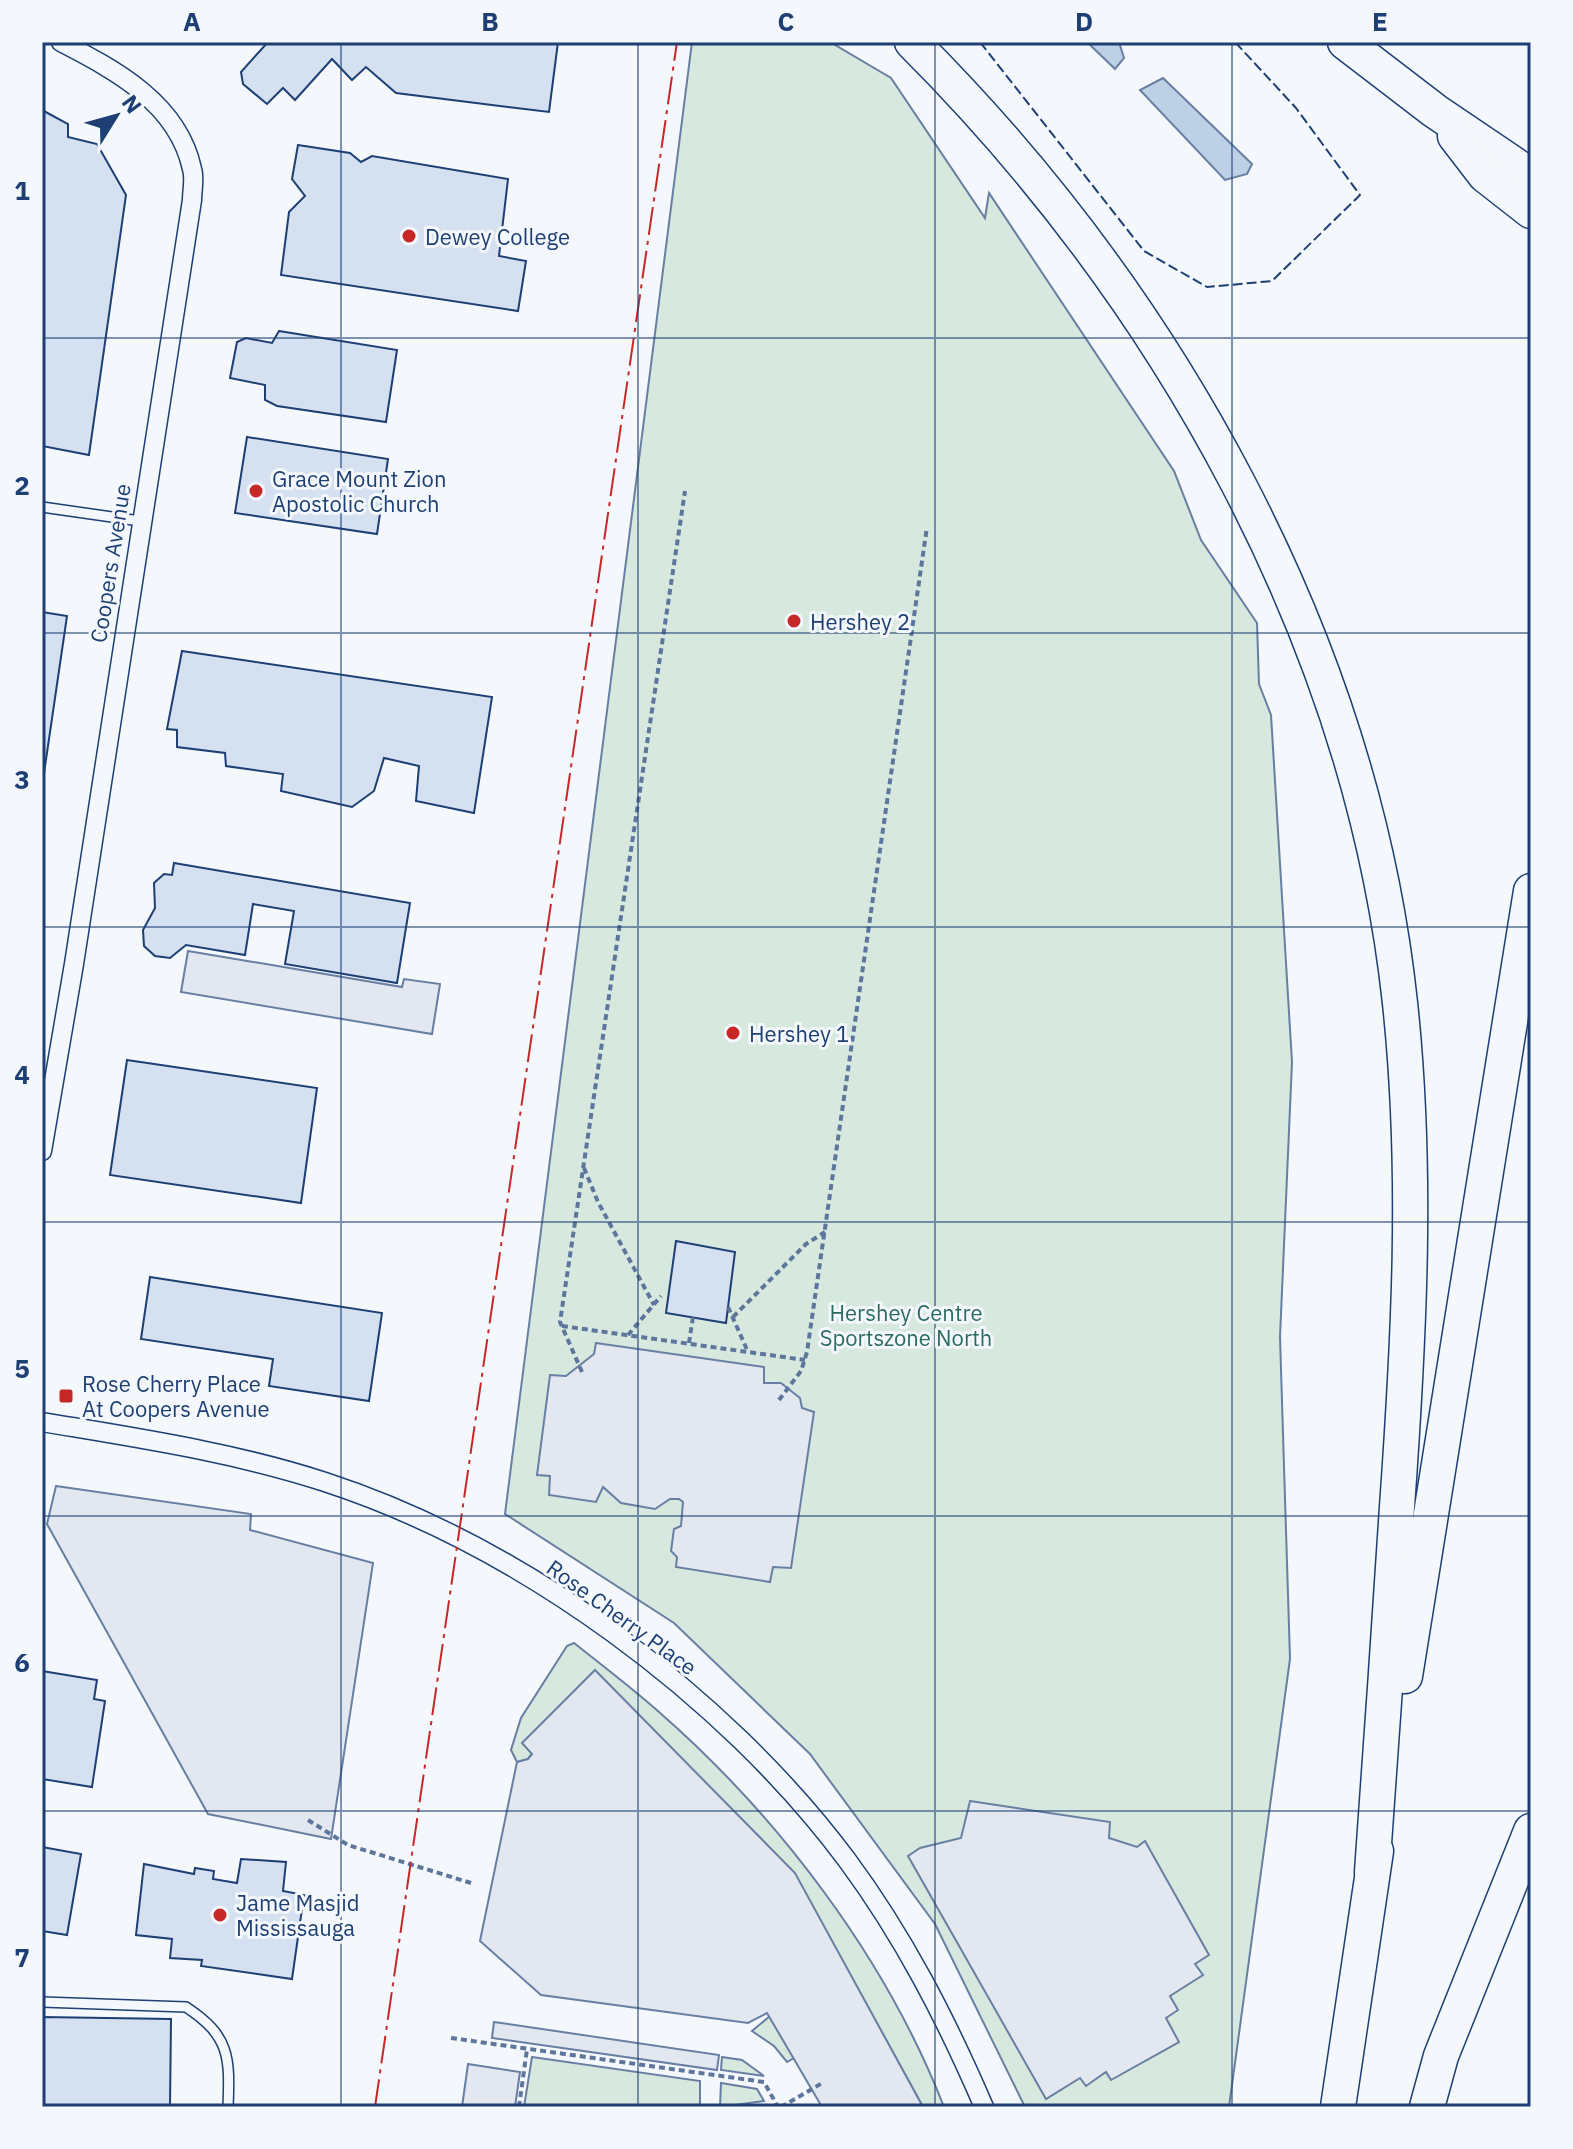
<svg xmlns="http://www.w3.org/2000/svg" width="1573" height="2149" viewBox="0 0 1573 2149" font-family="'IBM Plex Sans',sans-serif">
<rect width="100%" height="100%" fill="#f4f7fb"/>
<g fill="#d7e8df" stroke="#687fa3" stroke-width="2">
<polygon points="692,42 830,42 891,78 985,218 989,193 1174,471 1201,540 1257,623 1259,684 1271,715 1292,1062 1280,1337 1290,1659 1229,2107 1025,2107 935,1924 810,1754 674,1623 505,1514"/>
<path d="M 574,1643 C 603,1666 632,1688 659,1712 C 779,1817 886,1958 944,2107 L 923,2107 L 794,1873 L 522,1743 L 532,1753 L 528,1759 L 517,1762 L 511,1750 L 521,1718 L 567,1646 Z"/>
<polygon points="770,2016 794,2058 787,2062 774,2046 752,2031"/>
<polygon points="532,2057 700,2081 700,2107 524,2107"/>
<polygon points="722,2057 742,2060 764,2076 721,2070"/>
<polygon points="721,2083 757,2089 764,2101 720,2107"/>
</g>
<g fill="#e3e8f0" stroke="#687fa3" stroke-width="2">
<polygon points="188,951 402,987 404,979 440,984 432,1034 181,992"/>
<polygon points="596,1343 764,1367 764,1383 781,1383 800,1398 802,1408 814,1412 791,1568 773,1567 770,1582 676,1567 677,1557 671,1551 674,1529 681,1526 683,1502 679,1499 670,1499 655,1509 621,1503 603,1487 596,1502 549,1495 550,1476 537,1475 550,1375 566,1376 594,1354"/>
<polygon points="56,1486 251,1514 250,1530 373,1563 331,1839 208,1814 47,1524"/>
<polygon points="595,1670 795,1873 923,2107 822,2107 767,2013 748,2023 541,1995 480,1941 517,1762 528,1759 532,1754 522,1743"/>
<polygon points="970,1801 1110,1822 1109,1838 1137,1847 1145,1841 1209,1955 1195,1964 1203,1975 1170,1996 1178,2010 1166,2018 1179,2042 1111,2080 1106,2072 1086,2086 1080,2078 1046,2099 908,1856 920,1848 961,1838"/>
<polygon points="494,2022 719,2055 717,2070 492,2038"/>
<polygon points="468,2064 520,2072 515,2107 462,2107"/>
</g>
<g fill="#bed0e5" stroke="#687fa3" stroke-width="2">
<polygon points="1087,42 1119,42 1124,58 1115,69"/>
<polygon points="1163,78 1252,164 1247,174 1225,180 1140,90"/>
</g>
<g fill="#d5e0f0" stroke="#1d3f73" stroke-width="2">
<polygon points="268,42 558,42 549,112 396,93 366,67 352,80 332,59 295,100 283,88 267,104 243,84 241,72"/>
<polygon points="42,110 68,124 68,137 97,144 126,195 89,455 42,446"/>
<polygon points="298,145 350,153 361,162 372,156 508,179 499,256 526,261 518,311 281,275 289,212 305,196 292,179"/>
<polygon points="279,331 397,350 386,422 277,406 265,400 265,385 230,378 237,342 246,338 272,343"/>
<polygon points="247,437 388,459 377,534 235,513"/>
<polygon points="42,612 67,616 43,780 42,780"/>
<polygon points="182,651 492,697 474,813 416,801 419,766 384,758 374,791 352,807 281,791 283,774 226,766 225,753 177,747 177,730 167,729"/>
<polygon points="174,863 410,903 397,983 285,964 294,911 253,904 245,955 186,945 170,958 155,956 144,946 143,930 155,908 154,883 164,874 172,875"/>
<polygon points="127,1060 317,1088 301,1203 110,1175"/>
<polygon points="676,1241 735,1252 726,1323 666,1313"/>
<polygon points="150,1277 382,1313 369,1401 269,1386 273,1359 141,1339"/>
<polygon points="42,1671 97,1680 94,1699 105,1701 92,1787 42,1779"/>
<polygon points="42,1847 81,1854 67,1935 42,1931"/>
<polygon points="241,1859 286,1862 283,1891 304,1895 292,1979 201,1966 202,1960 170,1958 172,1939 136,1935 144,1864 194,1874 195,1868 214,1871 213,1879 237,1883"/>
<polygon points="42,2017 171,2019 170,2107 42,2107"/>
</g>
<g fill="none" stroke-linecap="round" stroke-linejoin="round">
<defs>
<g id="lane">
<polyline points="42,507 140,521"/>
<path d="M 42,2002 L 186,2007 C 230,2036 230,2057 228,2107"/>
</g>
<g id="street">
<path d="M 42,1151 L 74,964 L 192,200 C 192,191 195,178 192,169 C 178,103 115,70 61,42"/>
<path d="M 42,1422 C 137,1438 233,1452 325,1482 C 521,1546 724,1695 847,1860 C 904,1937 946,2019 984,2107"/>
</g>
<g id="highway">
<path d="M 912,42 C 1168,298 1361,639 1400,1003 C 1418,1171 1409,1339 1397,1507 C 1389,1629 1381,1750 1372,1872"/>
<polyline points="1345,42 1435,111 1531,176"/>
<polyline points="1455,136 1485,175 1531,211"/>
<polyline points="1405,1676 1531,891"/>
<polyline points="1338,2107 1376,1851"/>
<polyline points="1427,2107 1441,2056 1531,1831"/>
</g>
</defs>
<use href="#lane" stroke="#1d3f73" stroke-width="12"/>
<use href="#street" stroke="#1d3f73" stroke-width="21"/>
<use href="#highway" stroke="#1d3f73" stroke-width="37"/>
<g stroke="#5e769c" stroke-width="4" stroke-dasharray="6 4" stroke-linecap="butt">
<polyline points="584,1168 598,1202 654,1305"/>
<polyline points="728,1307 748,1352"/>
<polyline points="733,1317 806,1244 825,1232"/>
<polyline points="562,1326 805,1360"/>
<polyline points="628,1335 661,1296"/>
<polyline points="689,1343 693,1317"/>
<polyline points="582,1372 560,1322 685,491"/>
<polyline points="779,1400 801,1371 807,1352 927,527"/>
<polyline points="308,1820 348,1845 471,1883"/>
<polyline points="451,2038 764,2082 778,2107"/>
<polyline points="519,2107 527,2049"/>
<polyline points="781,2107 824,2082"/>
</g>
<use href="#lane" stroke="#f4f7fb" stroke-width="9"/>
<use href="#street" stroke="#f4f7fb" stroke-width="18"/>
<use href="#highway" stroke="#f4f7fb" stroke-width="34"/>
<polyline stroke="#1d3f73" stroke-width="2" stroke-dasharray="10 4" stroke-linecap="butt" points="980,42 1144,251 1207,287 1272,281 1360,195 1296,108 1235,42"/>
<polyline stroke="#c62828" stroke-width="2" stroke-dasharray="28 6 4 6" stroke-linecap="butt" points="375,2107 677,42"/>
</g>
<path fill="none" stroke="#1d3f73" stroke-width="2" stroke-opacity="0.55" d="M 341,42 L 341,2107M 638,42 L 638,2107M 935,42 L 935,2107M 1232,42 L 1232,2107M 42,338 L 1531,338M 42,633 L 1531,633M 42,927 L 1531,927M 42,1222 L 1531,1222M 42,1516 L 1531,1516M 42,1811 L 1531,1811"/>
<g fill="#c62828" stroke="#f4f7fb" stroke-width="3">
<circle cx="409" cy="236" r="8"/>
<circle cx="256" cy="491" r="8"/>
<circle cx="794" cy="621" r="8"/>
<circle cx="733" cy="1033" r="8"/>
<rect x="58" y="1388" width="16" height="16" rx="4"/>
<circle cx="220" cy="1915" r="8"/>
</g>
<g text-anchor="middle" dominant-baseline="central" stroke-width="6" stroke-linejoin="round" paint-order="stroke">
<g font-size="22" fill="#1d3f73" stroke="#f4f7fb" text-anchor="start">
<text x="425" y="236">Dewey College</text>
<text x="272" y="478">Grace Mount Zion<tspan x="272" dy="25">Apostolic Church</tspan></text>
<text x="810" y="621">Hershey 2</text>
<text x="749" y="1033">Hershey 1</text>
<text x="82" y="1383">Rose Cherry Place<tspan x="82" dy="25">At Coopers Avenue</tspan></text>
<text x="236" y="1902">Jame Masjid<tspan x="236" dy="25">Mississauga</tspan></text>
</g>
<g font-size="22" fill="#1d3f73" stroke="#f4f7fb">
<text transform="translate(110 563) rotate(-81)">Coopers Avenue</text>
<text transform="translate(622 1617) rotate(36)">Rose Cherry Place</text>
</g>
<g font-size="22" fill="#2c6c60" stroke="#f4f7fb">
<text x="906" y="1312">Hershey Centre<tspan x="906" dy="25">Sportszone North</tspan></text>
</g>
</g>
<rect width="1573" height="2149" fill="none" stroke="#f4f7fb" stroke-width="88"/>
<g transform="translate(116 116) rotate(53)" stroke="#f4f7fb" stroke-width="6" paint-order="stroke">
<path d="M0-6L14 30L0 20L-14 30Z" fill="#1d3f73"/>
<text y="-12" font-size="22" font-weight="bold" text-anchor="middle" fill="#1d3f73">N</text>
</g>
<rect x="44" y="44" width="1485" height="2061" fill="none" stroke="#1d3f73" stroke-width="3"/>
<g font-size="26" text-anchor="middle" font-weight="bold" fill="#1d3f73">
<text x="192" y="31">A</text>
<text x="490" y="31">B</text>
<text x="786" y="31">C</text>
<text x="1084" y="31">D</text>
<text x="1380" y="31">E</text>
<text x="22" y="200">1</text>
<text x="22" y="495">2</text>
<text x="22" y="789">3</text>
<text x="22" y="1084">4</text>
<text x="22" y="1378">5</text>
<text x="22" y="1672">6</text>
<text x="22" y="1967">7</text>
</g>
</svg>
